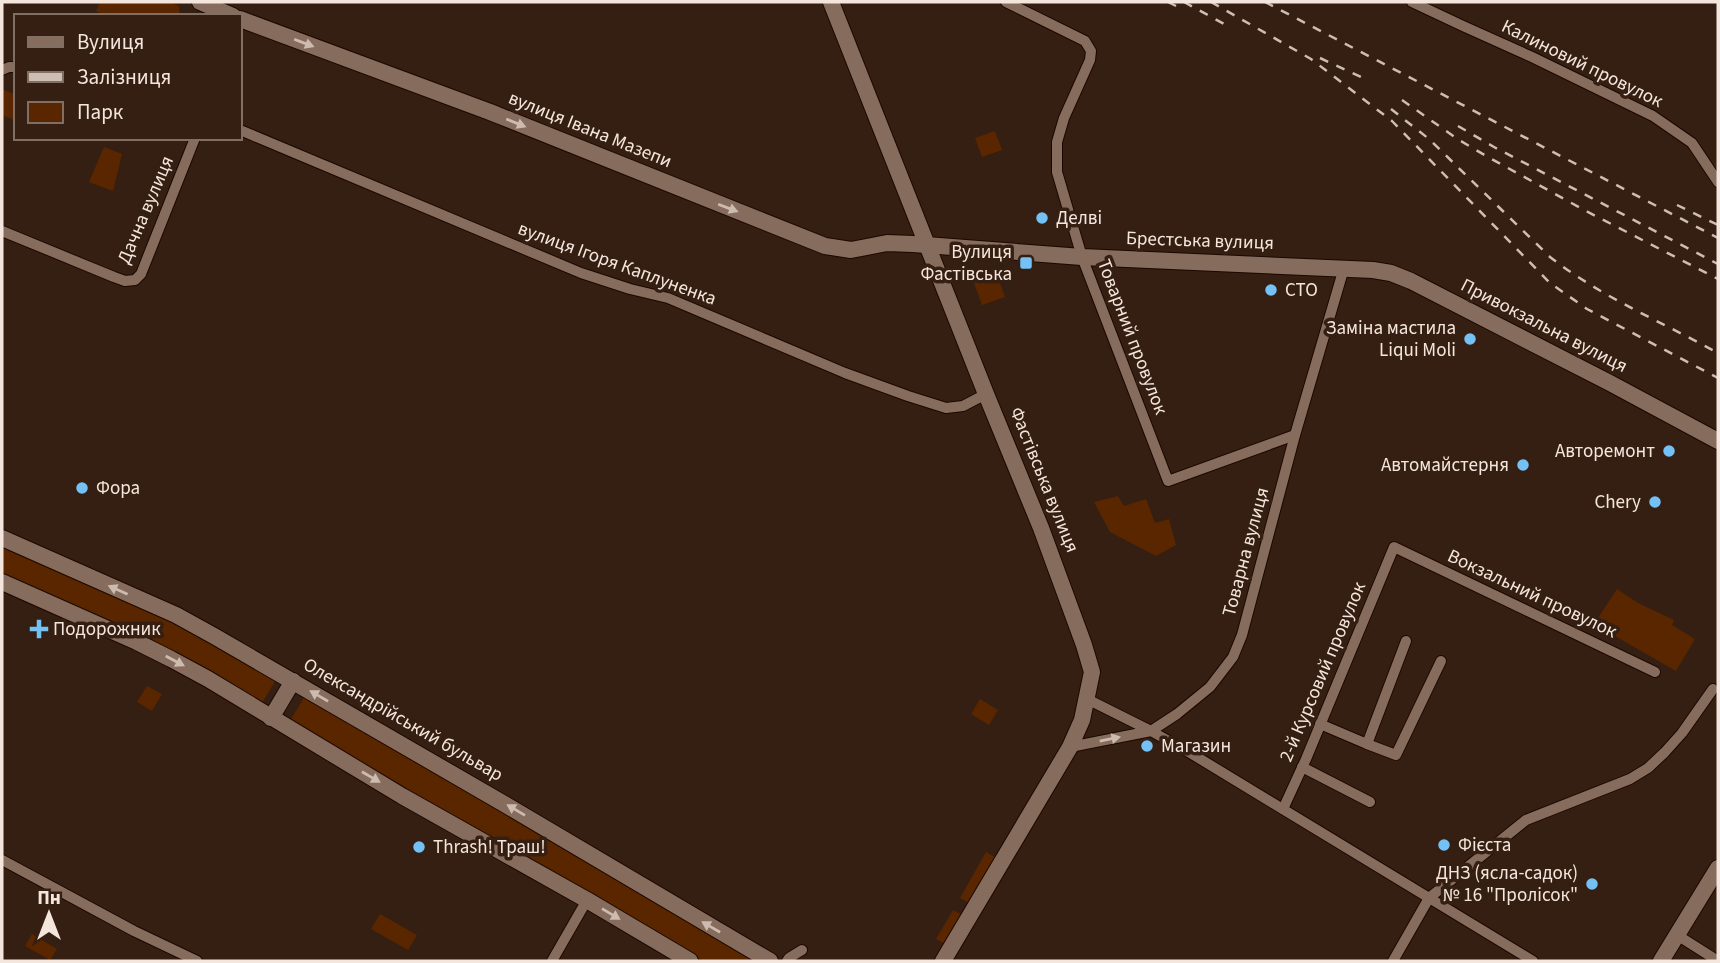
<svg xmlns="http://www.w3.org/2000/svg" width="1720" height="963" viewBox="0 0 1720 963" font-family="'Source Sans 3',sans-serif">
<rect width="100%" height="100%" fill="#351f12"/>
<g fill="#592600">
<polygon points="100,2 169,2 179,6 180,16 107,16 96,11"/>
<polygon points="2,89 16,95 16,117 14,120 2,115"/>
<polygon points="995,131 1002,150 982,157 975,138"/>
<polygon points="104,147 122,154 113,191 89,182"/>
<polygon points="997,275 1005,297 982,305 974,283"/>
<polygon points="1118,496 1124,506 1146,499 1155,523 1169,519 1176,545 1156,556 1110,532 1094,502"/>
<polygon points="2,545 172,620 277,678 262,703 150,638 2,575"/>
<polygon points="1617,589 1638,603 1674,620 1672,625 1695,639 1676,671 1594,624"/>
<polygon points="147,686 162,694 152,711 137,702"/>
<polygon points="306,694 758,961 703,961 290,721"/>
<polygon points="980,699 998,710 989,725 971,714"/>
<polygon points="986,852 995,857 995,860 971,904 960,898"/>
<polygon points="953,910 964,916 947,945 936,939"/>
<polygon points="380,914 417,935 408,950 371,929"/>
<polygon points="32,934 57,949 50,960 25,946"/>
</g>
<g fill="none" stroke-linecap="round" stroke-linejoin="round">
<defs>
<g id="street">
<polyline points="1006,2 1085,41 1091,51 1090,60 1064,118 1057,142 1057,172 1082,257 1168,481 1295,435"/>
<polyline points="1412,2 1463,26 1532,57 1653,116 1692,143 1718,182"/>
<polyline points="2,70 9,67 16,67"/>
<polyline points="240,130 581,273 630,289 668,298 845,373 908,396 946,408 963,406 986,394"/>
<polyline points="2,231 114,277 125,281 135,280 141,274 195,138"/>
<polyline points="1087,699 1151,731 1192,754 1533,961"/>
<polyline points="1320,724 1367,744 1406,641"/>
<polyline points="1367,744 1396,755 1441,661"/>
<polyline points="1070,747 1151,731 1177,714 1210,687 1233,657 1242,635 1295,435 1344,268"/>
<polyline points="1302,767 1370,802"/>
<polyline points="1283,809 1306,759 1394,547 1655,672"/>
<polyline points="2,860 134,931 197,961"/>
<polyline points="1677,935 1718,961"/>
<polyline points="552,961 587,900"/>
<polyline points="787,961 789,958 802,950"/>
<polyline points="1393,961 1429,898 1526,820 1630,779 1648,768 1665,752 1682,733 1713,689"/>
</g>
<g id="secondary">
<polyline points="200,2 233,16"/>
<polyline points="831,2 986,394 1041,528 1084,645 1092,672 1082,720 1070,747 943,961"/>
<polyline points="240,19 490,112 825,246 851,250 887,243 913,244 1082,257 1373,270 1391,273 1411,281 1610,383 1718,441"/>
<polyline points="2,538 176,615 214,636 506,805 770,961"/>
<polyline points="2,582 137,642 171,659 208,679 402,796 587,900 690,961"/>
<polyline points="271,718 293,681"/>
<polyline points="1661,961 1718,868"/>
</g>
</defs>
<use href="#street" stroke="#1c0800" stroke-width="12"/>
<use href="#secondary" stroke="#1c0800" stroke-width="18"/>
<use href="#street" stroke="#866c5d" stroke-width="10"/>
<use href="#secondary" stroke="#866c5d" stroke-width="16"/>
<g stroke="#cdbdb3" stroke-width="2.5" stroke-dasharray="9 9" stroke-linecap="butt">
<polyline points="1168,2 1176,6"/>
<polyline points="1184,2 1226,25"/>
<polyline points="1211,2 1311,59 1392,121 1550,283 1587,309 1718,378"/>
<polyline points="1265,2 1718,238"/>
<polyline points="1320,58 1361,77"/>
<polyline points="1402,100 1459,140 1488,157 1586,211 1718,279"/>
<path d="M 1391,109 L 1429,139 L 1550,257 C 1601,297 1662,322 1718,353"/>
<polyline points="1458,126 1494,147 1718,264"/>
<polyline points="1677,205 1718,225"/>
</g>
</g>
<defs><path id="oneway-solid" d="M-6-.8H1V-3.2L6.5 0L1 3.2V.8H-6Z" transform="scale(1.75)"/></defs>
<g fill="#cebbb0">
<use href="#oneway-solid" transform="translate(304 43) rotate(21)"/>
<use href="#oneway-solid" transform="translate(516 123) rotate(22)"/>
<use href="#oneway-solid" transform="translate(728 208) rotate(21)"/>
<use href="#oneway-solid" transform="translate(118 590) rotate(-156)"/>
<use href="#oneway-solid" transform="translate(175 661) rotate(28)"/>
<use href="#oneway-solid" transform="translate(319 696) rotate(-150)"/>
<use href="#oneway-solid" transform="translate(1110 739) rotate(-12)"/>
<use href="#oneway-solid" transform="translate(371 777) rotate(30)"/>
<use href="#oneway-solid" transform="translate(516 810) rotate(-149)"/>
<use href="#oneway-solid" transform="translate(611 914) rotate(31)"/>
<use href="#oneway-solid" transform="translate(711 927) rotate(-150)"/>
</g>
<g fill="#73c1f5" stroke="#351f12" stroke-width="2.5">
<circle cx="1042" cy="218" r="7"/>
<rect x="1019" y="256" width="14" height="14" rx="3.5"/>
<circle cx="1271" cy="290" r="7"/>
<circle cx="1470" cy="339" r="7"/>
<circle cx="1669" cy="451" r="7"/>
<circle cx="1523" cy="465" r="7"/>
<circle cx="82" cy="488" r="7"/>
<circle cx="1655" cy="502" r="7"/>
<path d="M35.5 618.5h7v7h7v7h-7v7h-7v-7h-7v-7h7z"/>
<circle cx="1147" cy="746" r="7"/>
<circle cx="1444" cy="845" r="7"/>
<circle cx="419" cy="847" r="7"/>
<circle cx="1592" cy="884" r="7"/>
</g>
<g text-anchor="middle" dominant-baseline="central" stroke-width="7" stroke-linejoin="round" paint-order="stroke">
<g font-size="19" fill="#f5e6dd" stroke="#351f12">
<text transform="translate(1582 64) rotate(26)">Калиновий провулок</text>
<text transform="translate(590 130) rotate(22)">вулиця Івана Мазепи</text>
<text transform="translate(146 210) rotate(-67)">Дачна вулиця</text>
<text transform="translate(1200 241) rotate(2)">Брестська вулиця</text>
<text transform="translate(617 264) rotate(20)">вулиця Ігоря Каплуненка</text>
<text transform="translate(1544 326) rotate(27)">Привокзальна вулиця</text>
<text transform="translate(1132 337) rotate(69)">Товарний провулок</text>
<text transform="translate(1044 480) rotate(68)">Фастівська вулиця</text>
<text transform="translate(1246 552) rotate(-75)">Товарна вулиця</text>
<text transform="translate(1532 594) rotate(25)">Вокзальний провулок</text>
<text transform="translate(1323 672) rotate(-67)">2-й Курсовий провулок</text>
<text transform="translate(403 720) rotate(30)">Олександрійський бульвар</text>
</g>
<g font-size="19" fill="#f5e6dd" stroke="#351f12" text-anchor="start">
<text x="1056" y="218">Делві</text>
<text x="1012" y="252" text-anchor="end">Вулиця<tspan x="1012" dy="22">Фастівська</tspan></text>
<text x="1285" y="290">СТО</text>
<text x="1456" y="328" text-anchor="end">Заміна мастила<tspan x="1456" dy="22">Liqui Moli</tspan></text>
<text x="1655" y="451" text-anchor="end">Авторемонт</text>
<text x="1509" y="465" text-anchor="end">Автомайстерня</text>
<text x="96" y="488">Фора</text>
<text x="1641" y="502" text-anchor="end">Chery</text>
<text x="53" y="629">Подорожник</text>
<text x="1161" y="746">Магазин</text>
<text x="1458" y="845">Фієста</text>
<text x="433" y="847">Thrash! Траш!</text>
<text x="1578" y="873" text-anchor="end">ДНЗ (ясла-садок)<tspan x="1578" dy="22">№ 16 "Пролісок"</tspan></text>
</g>
</g>
<rect width="1720" height="963" fill="none" stroke="#f5e6dd" stroke-width="7"/>
<rect x="14" y="14" width="228" height="126" fill="#351f12" stroke="#826f63" stroke-width="2"/>
<rect x="28" y="37" width="35" height="10" fill="#866c5d" stroke="#826f63" stroke-width="2"/>
<text x="77" y="49" font-size="21" fill="#f5e6dd">Вулиця</text>
<rect x="28" y="72" width="35" height="10" fill="#cdbdb3" stroke="#826f63" stroke-width="2"/>
<text x="77" y="84" font-size="21" fill="#f5e6dd">Залізниця</text>
<rect x="28" y="102" width="35" height="21" fill="#592600" stroke="#826f63" stroke-width="2"/>
<text x="77" y="119" font-size="21" fill="#f5e6dd">Парк</text>
<g transform="translate(49 914)" stroke="#351f12" stroke-width="5" paint-order="stroke">
<path d="M0-5L12 26L0 18L-12 26Z" fill="#f5e6dd"/>
<text y="-10" font-size="19" font-weight="bold" text-anchor="middle" fill="#f5e6dd">Пн</text>
</g>
</svg>
